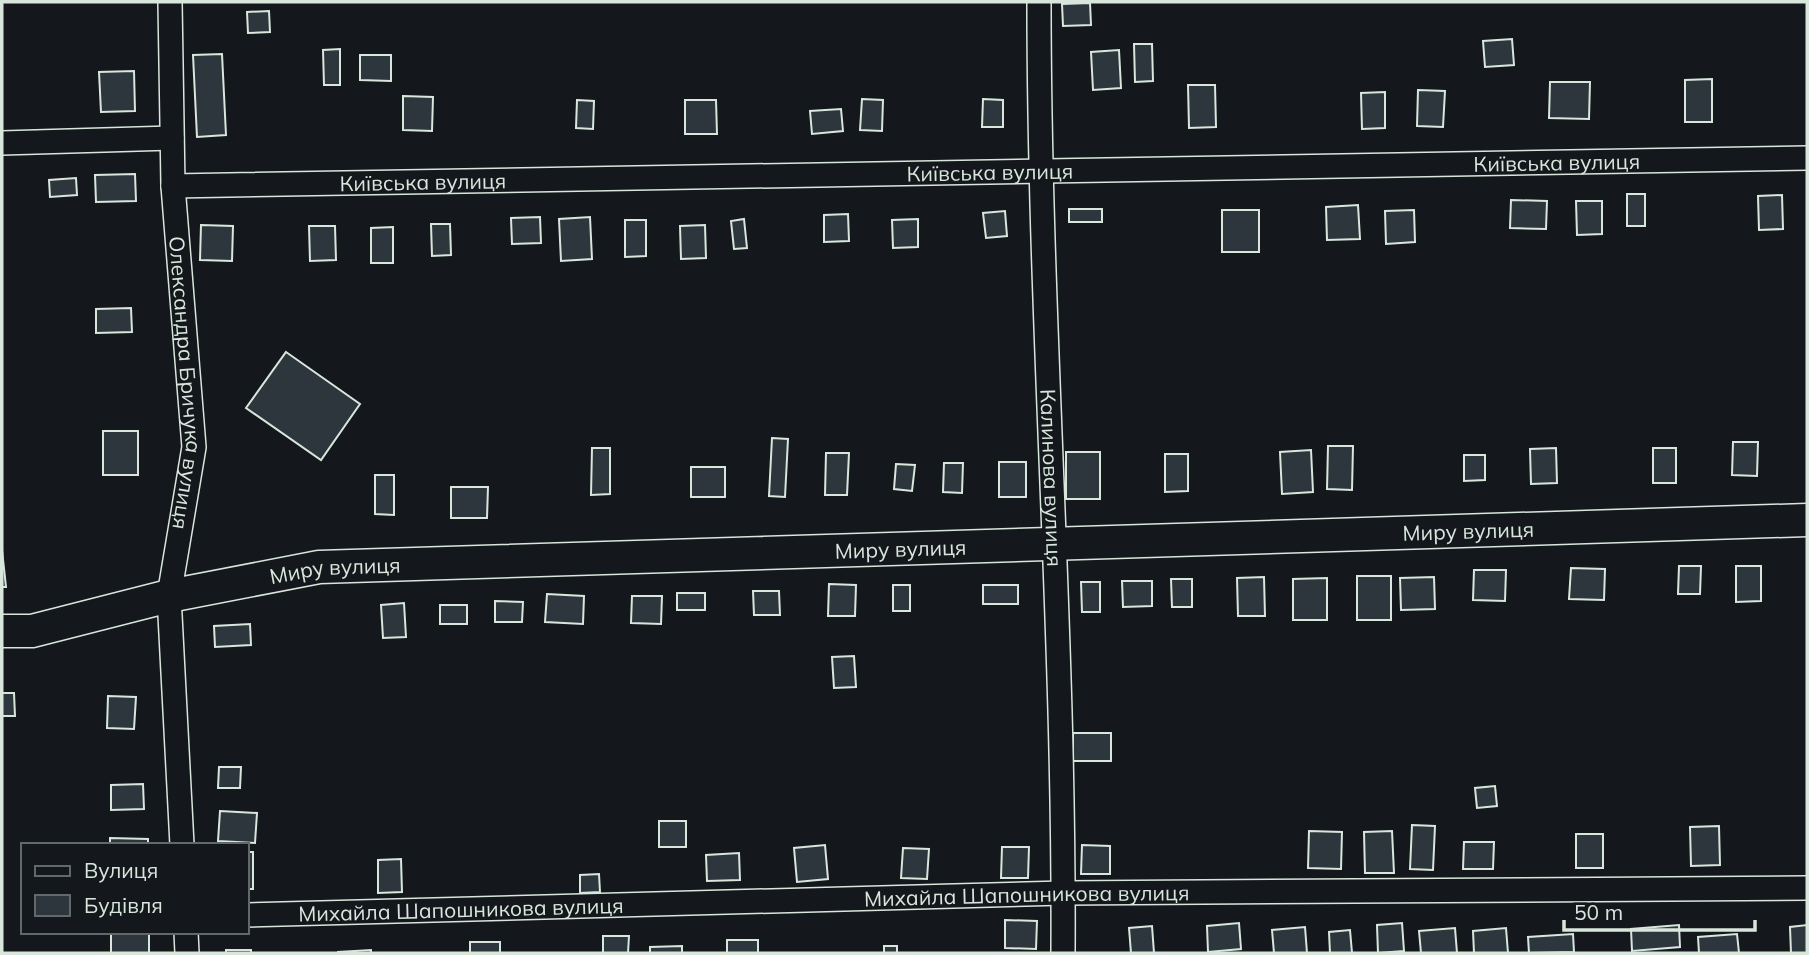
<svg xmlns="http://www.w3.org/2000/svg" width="1809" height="955" viewBox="0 0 1809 955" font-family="Mulish,sans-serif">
<rect width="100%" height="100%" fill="#14181c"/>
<g fill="#2c363c" stroke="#d8e6dc" stroke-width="2">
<polygon points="1090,3 1091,25 1063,26 1062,4"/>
<polygon points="269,11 270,32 248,33 247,12"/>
<polygon points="1512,39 1514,65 1485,67 1483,41"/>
<polygon points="1134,44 1152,44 1153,81 1135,82"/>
<polygon points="340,49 340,85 324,85 323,50"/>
<polygon points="1119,50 1121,88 1093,90 1091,52"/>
<polygon points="222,54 226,135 197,137 193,55"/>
<polygon points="360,55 391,55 391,81 360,80"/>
<polygon points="134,71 135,111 101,112 99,72"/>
<polygon points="1712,79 1712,122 1685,122 1685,80"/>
<polygon points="1550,82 1590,82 1589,119 1549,118"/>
<polygon points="1188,85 1215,85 1216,127 1189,128"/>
<polygon points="1418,90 1445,91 1443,127 1417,126"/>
<polygon points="1385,92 1385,128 1362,129 1361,93"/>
<polygon points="403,96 433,97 432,131 403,130"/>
<polygon points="862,99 883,100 882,131 860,130"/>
<polygon points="983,99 1003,100 1003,127 982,127"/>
<polygon points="577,100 594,101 593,129 576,128"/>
<polygon points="685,100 716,100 717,134 685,134"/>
<polygon points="841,109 843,131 812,134 810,111"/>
<polygon points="135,174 136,201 96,202 95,175"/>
<polygon points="76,178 77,195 50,197 49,180"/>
<rect x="1627" y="194" width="18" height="32"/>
<polygon points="1782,195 1783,229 1759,230 1758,196"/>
<polygon points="1511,200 1547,201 1546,229 1510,228"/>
<polygon points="1576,201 1602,201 1602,234 1577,235"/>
<polygon points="1358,205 1360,239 1327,240 1326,207"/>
<rect x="1069" y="209" width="33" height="13"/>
<rect x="1222" y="210" width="37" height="42"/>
<polygon points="1414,210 1415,242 1386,244 1385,211"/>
<polygon points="1005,211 1007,236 986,238 983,213"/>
<polygon points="848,214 849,241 824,242 824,215"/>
<polygon points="540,217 541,243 512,244 511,218"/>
<polygon points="590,217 592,259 561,261 559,219"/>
<polygon points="744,219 747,248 734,249 731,221"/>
<polygon points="918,219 918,247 893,248 892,220"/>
<polygon points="625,220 646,220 646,256 625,257"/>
<polygon points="431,224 450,224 451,255 432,256"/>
<polygon points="201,225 233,226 232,261 200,260"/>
<polygon points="705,225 706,258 681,259 680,226"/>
<polygon points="309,226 335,226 336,260 310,261"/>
<polygon points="393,227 393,263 371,263 371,228"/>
<polygon points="131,308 132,332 96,333 96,309"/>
<polygon points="286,352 360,404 321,460 246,408"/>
<rect x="103" y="431" width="35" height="44"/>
<polygon points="772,438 788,439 785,497 769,496"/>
<polygon points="1733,442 1758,442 1757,476 1732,475"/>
<polygon points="1328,446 1353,446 1352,490 1327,489"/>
<polygon points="592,448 610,448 610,494 591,495"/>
<polygon points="1556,448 1557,483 1531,484 1530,449"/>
<rect x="1653" y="448" width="23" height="35"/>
<polygon points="1311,450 1313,492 1282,494 1280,452"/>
<rect x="1066" y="452" width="34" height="47"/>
<polygon points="826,453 849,453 847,495 825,495"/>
<polygon points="1165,454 1188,454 1188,491 1165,492"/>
<polygon points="1464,455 1485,455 1485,480 1464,481"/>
<rect x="999" y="462" width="27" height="35"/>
<polygon points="944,463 963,463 962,493 943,492"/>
<polygon points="896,464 915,465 912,491 894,489"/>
<rect x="691" y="467" width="34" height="30"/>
<polygon points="375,475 394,475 394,515 375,514"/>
<polygon points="451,487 488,487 487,518 451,518"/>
<polygon points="2,550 6,587 2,587"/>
<polygon points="1679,566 1701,566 1700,594 1678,594"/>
<polygon points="1736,566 1761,566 1761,601 1736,602"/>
<polygon points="1571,568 1605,569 1604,600 1569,599"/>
<polygon points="1474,570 1506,570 1505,601 1473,600"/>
<rect x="1357" y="576" width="34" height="44"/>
<polygon points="1264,577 1265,616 1238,616 1237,578"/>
<polygon points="1434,577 1435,609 1401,610 1400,578"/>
<polygon points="1327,578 1327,620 1293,620 1293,579"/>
<polygon points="1171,579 1192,579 1192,607 1172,607"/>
<polygon points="1122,581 1152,581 1152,606 1123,607"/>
<polygon points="1081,582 1100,582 1100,612 1082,612"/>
<polygon points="829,584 856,585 855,616 828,616"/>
<rect x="893" y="585" width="17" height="26"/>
<rect x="983" y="585" width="35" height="19"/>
<polygon points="753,591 779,591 780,615 754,615"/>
<rect x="677" y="593" width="28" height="17"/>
<polygon points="547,594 584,596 583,624 545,622"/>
<polygon points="632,596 662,596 661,624 631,623"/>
<polygon points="495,601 523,602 522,622 495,622"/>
<polygon points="404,603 406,637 383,638 381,605"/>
<rect x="440" y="605" width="27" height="19"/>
<polygon points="250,624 251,645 215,647 214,626"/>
<polygon points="854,656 856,687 834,688 832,657"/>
<polygon points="2,693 14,693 15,716 2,716"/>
<polygon points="108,696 136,697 134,729 107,728"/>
<rect x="1073" y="733" width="38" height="28"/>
<polygon points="219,767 241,767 240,788 218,788"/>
<polygon points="143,784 144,809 111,810 111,785"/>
<polygon points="1495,786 1497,806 1477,808 1475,788"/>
<polygon points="220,811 257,813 255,843 218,841"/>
<rect x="659" y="821" width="27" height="26"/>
<polygon points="1412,825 1435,826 1433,870 1410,869"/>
<polygon points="1719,826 1720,865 1691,866 1690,827"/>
<polygon points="1309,831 1342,832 1341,869 1308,868"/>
<polygon points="1392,831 1394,873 1365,873 1364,832"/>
<rect x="1576" y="834" width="27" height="34"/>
<polygon points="110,838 148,839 148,845 110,845"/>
<polygon points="1464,842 1494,842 1493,869 1463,869"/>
<polygon points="825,845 828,879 797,882 794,848"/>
<polygon points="1082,845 1110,846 1110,874 1081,874"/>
<polygon points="1002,847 1029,847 1028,878 1001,878"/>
<polygon points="903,848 929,849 927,879 901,878"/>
<rect x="247" y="852" width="6" height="37"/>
<polygon points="739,853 740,880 707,881 706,855"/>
<polygon points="401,859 402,892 378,893 378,860"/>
<polygon points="599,874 600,892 580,893 580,875"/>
<polygon points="1005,920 1037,921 1036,949 1005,948"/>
<polygon points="1239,923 1241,949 1208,952 1207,926"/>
<polygon points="1402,923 1404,951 1378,953 1377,925"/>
<polygon points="1679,925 1680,947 1632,951 1631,929"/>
<polygon points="1807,925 1807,953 1791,953 1790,927"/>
<polygon points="1152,926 1154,953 1131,953 1129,928"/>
<polygon points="1305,927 1307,953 1274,953 1272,930"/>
<polygon points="1455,928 1457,953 1421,953 1419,931"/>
<polygon points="1506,928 1508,953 1474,953 1473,931"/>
<polygon points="1350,930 1352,953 1330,953 1329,932"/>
<rect x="111" y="932" width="38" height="21"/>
<polygon points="1573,934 1574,952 1529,953 1528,937"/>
<polygon points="1737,934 1739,953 1699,953 1698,937"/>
<polygon points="603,936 629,936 628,953 603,953"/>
<rect x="727" y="940" width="31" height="13"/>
<rect x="470" y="942" width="30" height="11"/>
<polygon points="682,946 682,953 650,953 650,947"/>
<rect x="884" y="946" width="13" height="7"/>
<rect x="226" y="950" width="25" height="3"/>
<polygon points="371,950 371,953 338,953 338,952"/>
</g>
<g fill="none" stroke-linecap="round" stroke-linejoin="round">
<defs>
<g id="minor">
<path id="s1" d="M 170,2 L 173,186 L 194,447 L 169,596 L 182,845"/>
<path id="s2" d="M 1039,2 C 1039,319 1065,636 1063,953"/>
<polyline points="2,143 172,138"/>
<path id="s3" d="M 173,186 L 1807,158"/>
<path id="s4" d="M 247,915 L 1064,893 L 1807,888"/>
<polyline points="186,932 187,953"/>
</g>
<g id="secondary">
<path id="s5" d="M 2,631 L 32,631 L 169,596 L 319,567 L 1807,520"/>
</g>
</defs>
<use href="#minor" stroke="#d8e6dc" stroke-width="26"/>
<use href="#secondary" stroke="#d8e6dc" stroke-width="35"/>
<use href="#minor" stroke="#14181c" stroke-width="23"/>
<use href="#secondary" stroke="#14181c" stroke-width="32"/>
</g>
<g text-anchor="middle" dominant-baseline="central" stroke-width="5" stroke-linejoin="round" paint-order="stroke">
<g font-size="21" fill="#d8e6dc" stroke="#14181c">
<text stroke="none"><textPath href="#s3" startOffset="1384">Київська вулиця</textPath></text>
<text stroke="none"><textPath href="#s3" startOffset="817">Київська вулиця</textPath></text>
<text stroke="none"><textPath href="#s3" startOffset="250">Київська вулиця</textPath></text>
<text stroke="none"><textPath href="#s1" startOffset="382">Олександра Бричука вулиця</textPath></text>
<text stroke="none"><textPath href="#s2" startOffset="476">Калинова вулиця</textPath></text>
<text stroke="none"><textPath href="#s5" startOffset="1474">Миру вулиця</textPath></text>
<text stroke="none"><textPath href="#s5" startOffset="906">Миру вулиця</textPath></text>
<text stroke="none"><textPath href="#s5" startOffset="340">Миру вулиця</textPath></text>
<text stroke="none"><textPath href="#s4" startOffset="780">Михайла Шапошникова вулиця</textPath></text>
<text stroke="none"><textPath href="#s4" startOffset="214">Михайла Шапошникова вулиця</textPath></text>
</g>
</g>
<rect width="1809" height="955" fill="none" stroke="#d8e6dc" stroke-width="7"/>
<rect x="21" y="843" width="228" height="91" fill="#14181c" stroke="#626a69" stroke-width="2"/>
<rect x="35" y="866" width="35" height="10" fill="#14181c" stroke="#626a69" stroke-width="2"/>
<text x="84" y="878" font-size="21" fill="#d8e6dc">Вулиця</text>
<rect x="35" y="895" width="35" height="21" fill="#2c363c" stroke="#626a69" stroke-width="2"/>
<text x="84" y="913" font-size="21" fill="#d8e6dc">Будівля</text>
<path d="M1564 920v10h191v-10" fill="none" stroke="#d8e6dc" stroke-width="3.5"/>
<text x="1574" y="920" font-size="21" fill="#d8e6dc" stroke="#14181c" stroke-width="5" paint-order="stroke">50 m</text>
</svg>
